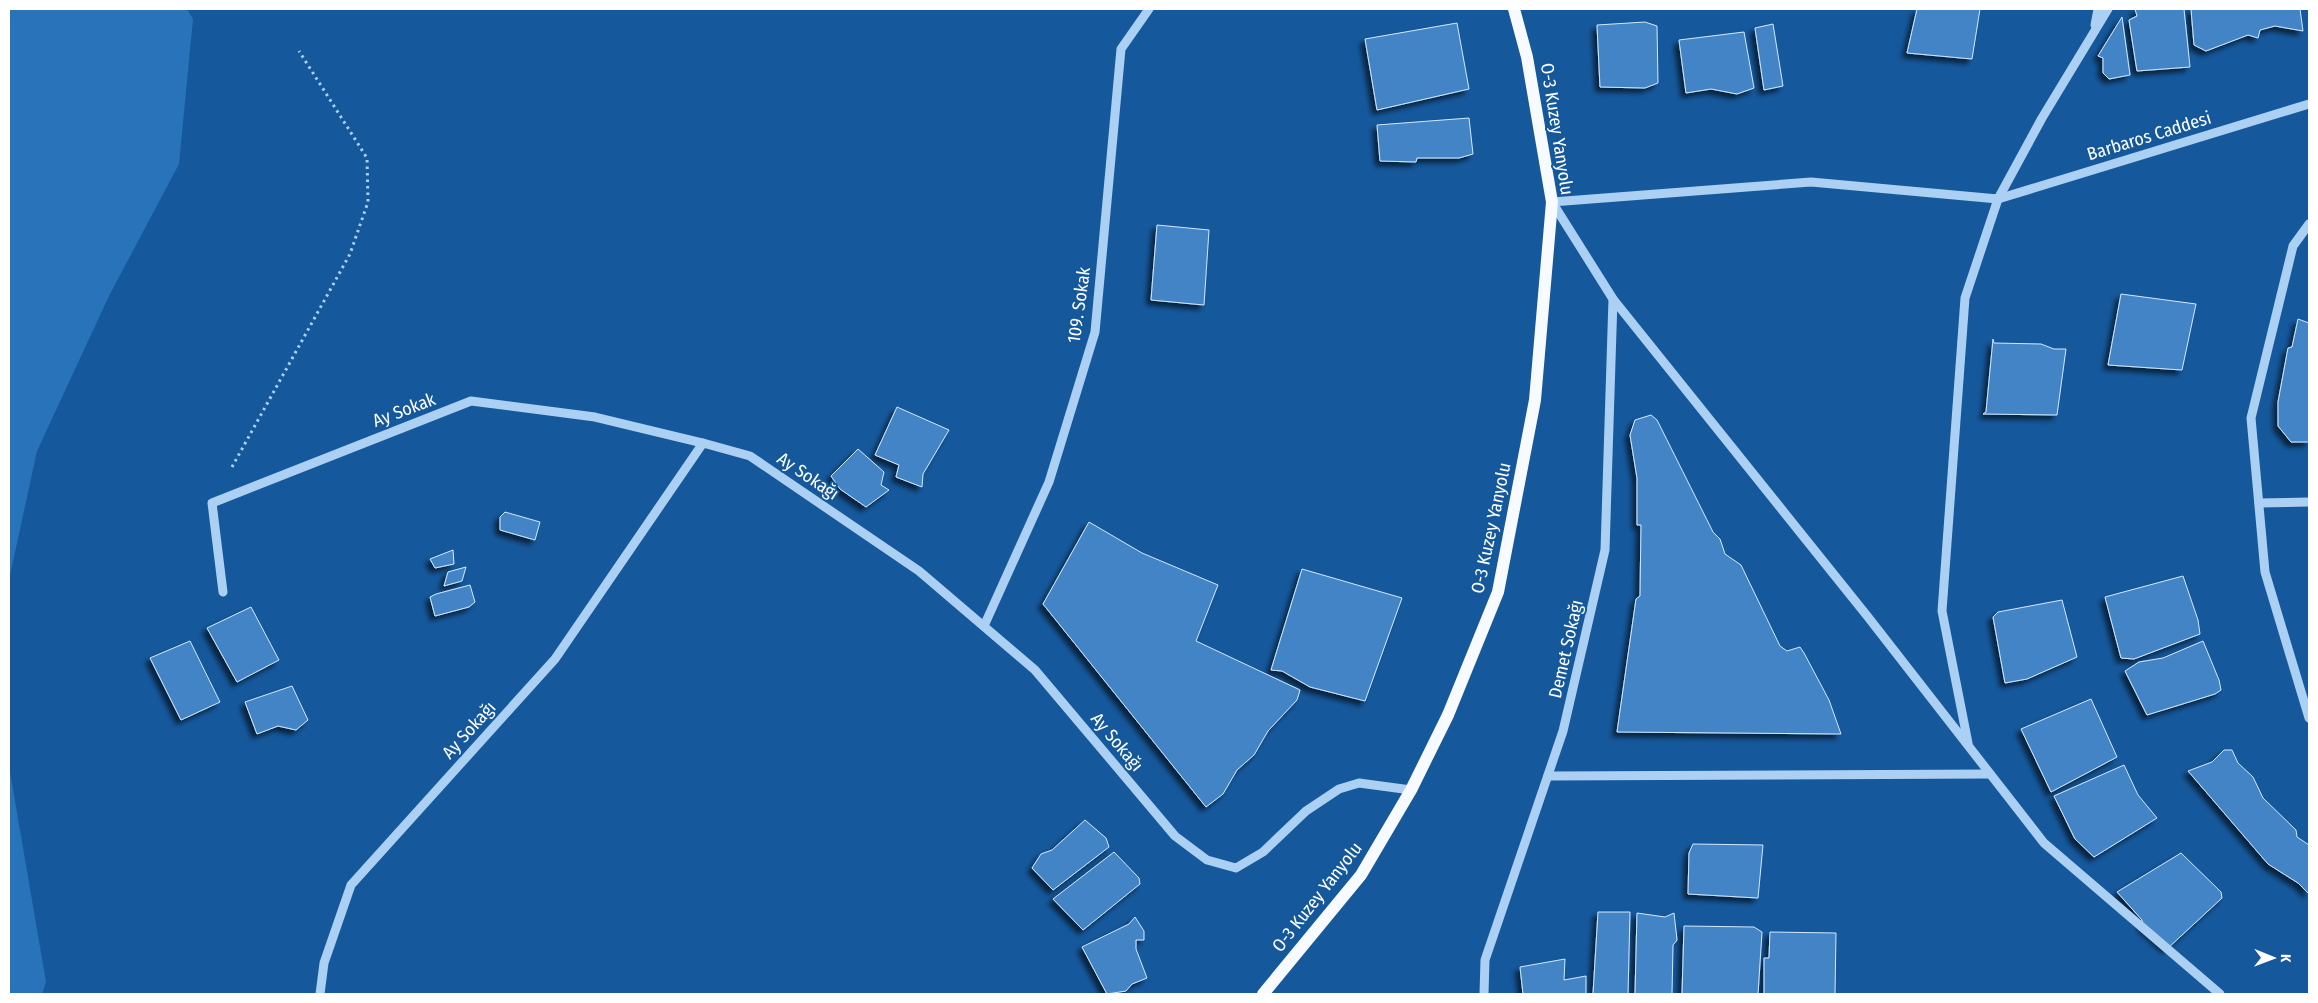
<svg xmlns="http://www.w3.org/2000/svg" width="2318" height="1003" viewBox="0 0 2318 1003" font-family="'Fira Sans Condensed',sans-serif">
<defs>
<filter id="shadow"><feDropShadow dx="-4.5" dy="4.5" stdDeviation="2.5" flood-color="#0009"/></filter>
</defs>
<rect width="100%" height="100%" fill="#15589c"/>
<g fill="#2873ba">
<polygon points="9,9 187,9 193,19 179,164 109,296 37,451 9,580"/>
<polygon points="9,766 46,982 42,994 9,994"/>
</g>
<g fill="#4284c5" stroke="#d3e9fd" filter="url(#shadow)">
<polygon points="1917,9 1980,9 1972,59 1907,53"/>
<polygon points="2135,9 2184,9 2190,67 2137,71 2129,20 2137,16"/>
<polygon points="2191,9 2300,9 2303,31 2275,26 2260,30 2258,38 2248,35 2206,51 2194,45"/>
<polygon points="2122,17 2130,75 2109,79 2103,73 2103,58 2098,56"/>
<polygon points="1645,22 1657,26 1658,83 1645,88 1600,87 1597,25"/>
<polygon points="1457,23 1469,89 1377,110 1365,39"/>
<polygon points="1773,24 1783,86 1764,90 1755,28"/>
<polygon points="1744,32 1754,88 1737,94 1711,89 1686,93 1679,40"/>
<polygon points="1469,118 1473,154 1459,158 1417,158 1416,162 1380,161 1377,125"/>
<polygon points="1157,225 1209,230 1204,305 1151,300"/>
<polygon points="2121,294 2196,304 2182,370 2108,365"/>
<polygon points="2298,319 2309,323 2309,442 2291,442 2278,426 2278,402 2288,348 2292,347"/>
<polygon points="1993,339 1994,343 2041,344 2054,349 2066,349 2057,415 1983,414 1986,412"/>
<polygon points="897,407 949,430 923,474 922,487 896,477 899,465 875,455"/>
<polygon points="1651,415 1657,420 1713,532 1720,539 1725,554 1741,565 1780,646 1787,651 1800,647 1804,653 1829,700 1841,734 1617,732 1636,599 1640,596 1641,525 1637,525 1637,478 1630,435 1635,420"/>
<polygon points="858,449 884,472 881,485 889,490 866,507 840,489 831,476"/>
<polygon points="505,512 540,522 535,540 500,530 500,517"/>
<polygon points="1089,522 1142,553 1218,585 1196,641 1300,690 1297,700 1268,731 1254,755 1237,770 1223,794 1206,807 1043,604"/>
<polygon points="453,550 454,564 435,568 430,559"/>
<polygon points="466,567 462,581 444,586 448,572"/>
<polygon points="1302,569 1402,598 1365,701 1310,687 1282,671 1271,670"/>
<polygon points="2183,576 2198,620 2200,634 2134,659 2121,658 2105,597"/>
<polygon points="470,585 475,602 469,607 435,616 430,597 436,594"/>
<polygon points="2062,600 2077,657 2027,679 2005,683 1993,617 1998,612"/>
<polygon points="251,607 279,660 237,682 207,628"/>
<polygon points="190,641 220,702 181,720 150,658"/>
<polygon points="2203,641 2219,680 2221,690 2215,694 2147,715 2125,671 2139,662 2163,658"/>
<polygon points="292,686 308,720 296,730 278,726 257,734 245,702"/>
<polygon points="2091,699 2117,757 2051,792 2021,729"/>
<polygon points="2224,750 2232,750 2238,763 2253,777 2263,798 2296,830 2297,837 2309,845 2309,894 2298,883 2268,864 2188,771 2212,762"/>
<polygon points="2124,765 2138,795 2157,818 2094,857 2075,839 2054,796"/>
<polygon points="1085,820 1106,838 1109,847 1053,890 1032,868 1041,854 1052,850"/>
<polygon points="1693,844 1763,845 1758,898 1688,894 1689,853"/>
<polygon points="1114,852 1139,878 1140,884 1083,930 1053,899"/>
<polygon points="2181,853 2221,892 2222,898 2167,949 2143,927 2142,920 2117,892"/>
<polygon points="1598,912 1630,912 1628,994 1593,994"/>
<polygon points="1637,913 1665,917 1674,913 1677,940 1673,945 1672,994 1635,994"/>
<polygon points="1135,917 1144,931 1144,940 1136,940 1136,949 1147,978 1132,984 1126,991 1107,994 1082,947 1129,924"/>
<polygon points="1684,926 1754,927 1762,932 1758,994 1682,994"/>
<polygon points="1770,932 1836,933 1835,994 1764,994 1764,958 1769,958"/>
<polygon points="1565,959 1564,980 1586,976 1586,994 1523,994 1520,967"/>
</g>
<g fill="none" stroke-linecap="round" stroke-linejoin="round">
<polyline stroke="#abd0f3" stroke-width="3" stroke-dasharray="2.5 4" stroke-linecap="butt" points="232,467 350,254 368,202 367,158 299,51"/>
<g stroke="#abd0f3" stroke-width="9">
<polyline points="2095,25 2098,9"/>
<polyline points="2309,224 2293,246 2251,418 2265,572 2309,718"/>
<polyline points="2259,503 2309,502"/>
<polyline points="223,592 212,503 471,401 595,417 703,443"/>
<polyline points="984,626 1049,482 1095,332 1121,49 1149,9"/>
<polyline points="1968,743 1942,611 1965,298 1998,199 2042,118 2108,9"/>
<polyline points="1548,776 1990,774"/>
<polyline points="320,994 324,963 351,885 555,659 703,443 750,456 919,571 1035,670 1175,836 1207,860 1236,868 1263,852 1306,811 1339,789 1359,783 1411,790"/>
<polyline points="1484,994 1485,960 1563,731 1605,550 1613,299"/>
<polyline points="2220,994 2044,843 1868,617 1613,299 1552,202 1811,182 1998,199 2309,104"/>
</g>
<polyline stroke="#f7fbff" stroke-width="12" points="1263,994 1361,875 1411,790 1448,715 1498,592 1535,400 1552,202 1527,57 1514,9"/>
</g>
<g text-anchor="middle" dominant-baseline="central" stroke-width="4" stroke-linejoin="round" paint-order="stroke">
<g font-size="18" fill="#fff" stroke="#15589c">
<text transform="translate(1557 129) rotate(81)">O-3 Kuzey Yanyolu</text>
<text transform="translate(2149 136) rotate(-17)">Barbaros Caddesi</text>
<text transform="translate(1079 305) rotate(-82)">109. Sokak</text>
<text transform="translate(404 410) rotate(-21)">Ay Sokak</text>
<text transform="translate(808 476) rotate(34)">Ay Sokağı</text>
<text transform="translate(1491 528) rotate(-78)">O-3 Kuzey Yanyolu</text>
<text transform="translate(1566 649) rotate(-77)">Demet Sokağı</text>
<text transform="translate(469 730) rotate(-48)">Ay Sokağı</text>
<text transform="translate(1117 742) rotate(50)">Ay Sokağı</text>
<text transform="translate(1317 897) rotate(-52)">O-3 Kuzey Yanyolu</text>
</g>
</g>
<rect width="2318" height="1003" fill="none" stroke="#ffffff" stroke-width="20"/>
<g transform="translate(2273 958) rotate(91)" stroke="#15589c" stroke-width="4" paint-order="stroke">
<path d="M0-4L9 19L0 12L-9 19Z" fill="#ffffff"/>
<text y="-8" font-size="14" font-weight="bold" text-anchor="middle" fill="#ffffff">K</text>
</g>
</svg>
